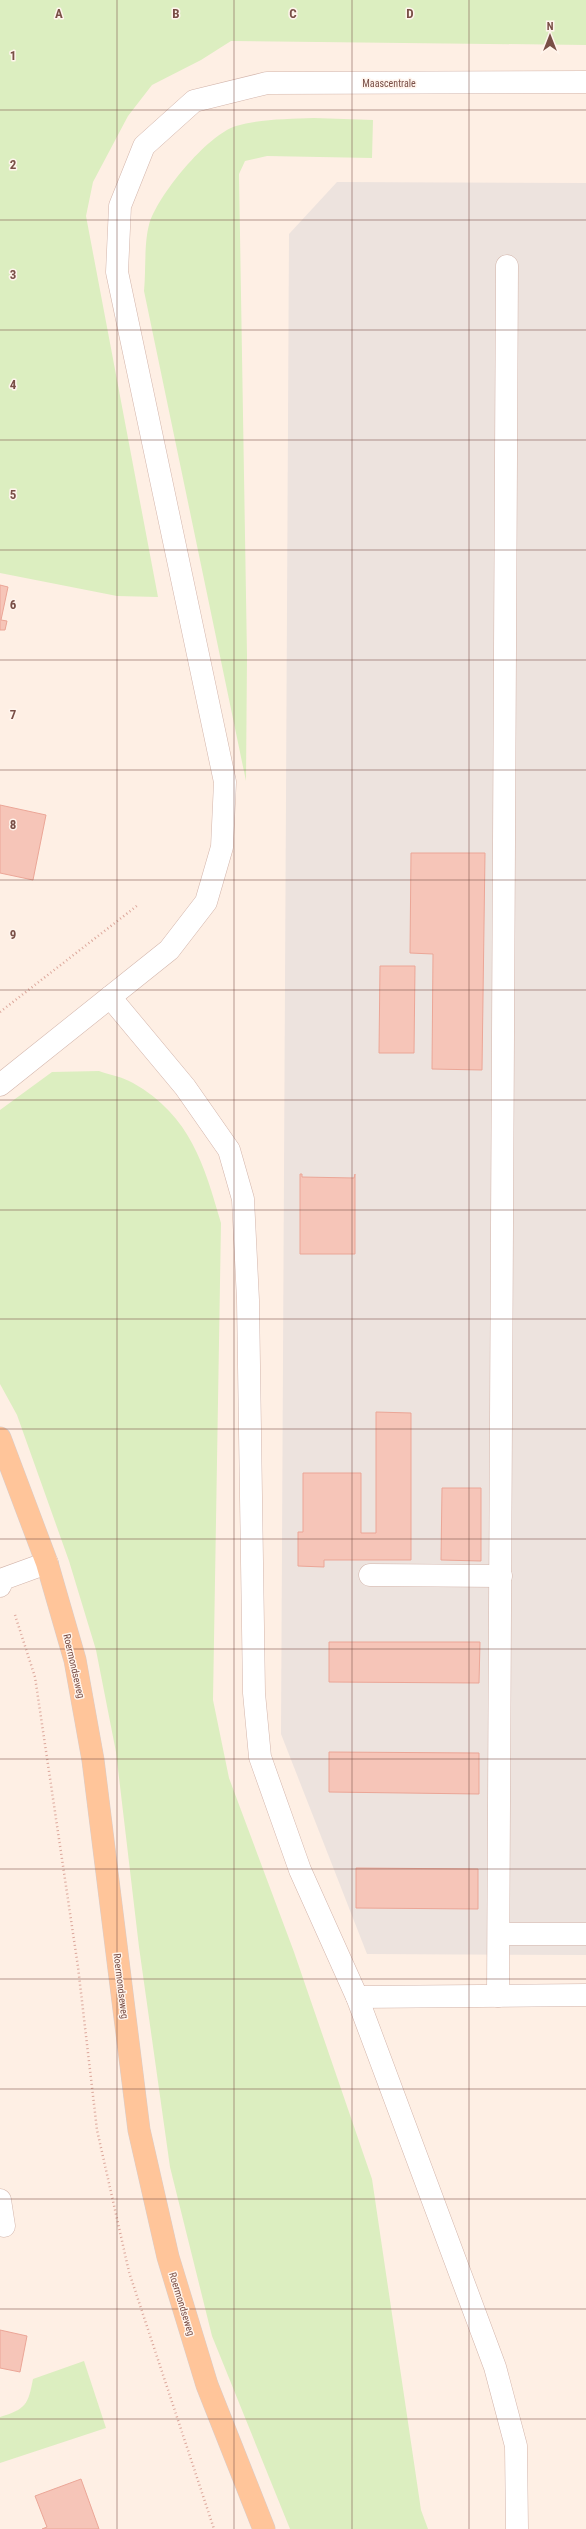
<svg xmlns="http://www.w3.org/2000/svg" width="586" height="2529" viewBox="0 0 586 2529" font-family="'Roboto Condensed',sans-serif">
<rect width="100%" height="100%" fill="#feefe4"/>
<polygon fill="#ede3de" points="337,182 586,183 586,1955 367,1954 281,1734 289,234"/>
<g fill="#dceec0">
<polygon points="0,0 586,0 586,45 231,41 201,60 152,85 128,116 93,182 86,216 158,597 117,596 0,573"/>
<path d="M 314,118 L 373,120 L 372,158 L 267,156 L 245,161 L 239,174 L 247,656 L 246,781 L 144,291 C 146,271 144,243 149,225 C 157,196 207,135 236,126 C 261,119 288,119 314,118 Z"/>
<path d="M 99,1071 C 110,1075 123,1077 133,1083 C 191,1116 204,1165 221,1223 L 213,1700 L 229,1778 L 294,1952 L 372,2179 L 421,2510 L 428,2529 L 290,2529 L 212,2336 L 170,2167 L 139,1947 L 116,1752 L 96,1650 L 69,1561 L 17,1415 L 0,1384 L 0,1110 L 52,1072 Z"/>
<path d="M 84,2361 L 106,2428 L 0,2463 L 0,2417 C 26,2409 28,2405 33,2379 Z"/>
</g>
<g fill="#f6c5b8" stroke="#eba697">
<polygon points="0,585 8,587 1,620 7,621 5,630 0,630"/>
<polygon points="0,805 46,815 33,880 0,873"/>
<polygon points="411,853 485,853 482,1070 432,1069 433,954 410,953"/>
<polygon points="380,966 415,966 414,1053 379,1053"/>
<polygon points="300,1174 302,1174 302,1177 354,1178 355,1174 355,1254 300,1254"/>
<polygon points="376,1412 411,1413 411,1560 324,1560 324,1567 298,1566 298,1532 303,1532 303,1473 361,1473 361,1533 376,1533"/>
<polygon points="442,1488 481,1488 481,1561 441,1560"/>
<polygon points="329,1642 480,1642 479,1683 329,1682"/>
<polygon points="329,1752 479,1753 479,1794 329,1792"/>
<polygon points="356,1868 478,1869 478,1909 356,1908"/>
<polygon points="0,2330 27,2336 20,2372 0,2368"/>
<polygon points="81,2479 99,2529 42,2529 47,2527 35,2496"/>
</g>
<g fill="none" stroke-linecap="round" stroke-linejoin="round">
<defs>
<g id="minor">
<polyline points="110,997 185,1087 229,1150 243,1199 248,1300 254,1693 260,1757 300,1870 357,1997 495,2367 516,2446 517,2529"/>
<polyline points="0,1085 169,950 206,902 222,847 225,782 117,272 120,206 144,146 194,101 267,83 586,82"/>
<polyline points="370,1575 501,1576"/>
<polyline points="0,1586 3,1579 47,1563"/>
<polyline points="499,1934 586,1934"/>
<polyline points="498,1996 507,266"/>
<polyline points="357,1997 586,1995"/>
<polyline points="0,2200 4,2226"/>
</g>
<polyline id="major" points="0,1438 47,1563 75,1660 93,1760 139,2130 168,2257 207,2385 264,2529"/>
</defs>
<use href="#minor" stroke="#d3b5ab" stroke-width="23"/>
<use href="#major" stroke="#d9cdcb" stroke-width="23"/>
<g stroke="#dca79b" stroke-width="2.5" stroke-dasharray="1 3" stroke-linecap="butt">
<polyline points="0,1012 138,905"/>
<polyline points="15,1615 35,1677 78,1967 97,2130 129,2272 214,2529"/>
</g>
<use href="#minor" stroke="#fff" stroke-width="22"/>
<use href="#major" stroke="#ffc59a" stroke-width="22"/>
</g>
<path fill="none" stroke="#794e46" stroke-width="1" stroke-opacity="0.55" d="M 117,0 L 117,2529M 234,0 L 234,2529M 352,0 L 352,2529M 469,0 L 469,2529M 0,110 L 586,110M 0,220 L 586,220M 0,330 L 586,330M 0,440 L 586,440M 0,550 L 586,550M 0,660 L 586,660M 0,770 L 586,770M 0,880 L 586,880M 0,990 L 586,990M 0,1100 L 586,1100M 0,1210 L 586,1210M 0,1319 L 586,1319M 0,1429 L 586,1429M 0,1539 L 586,1539M 0,1649 L 586,1649M 0,1759 L 586,1759M 0,1869 L 586,1869M 0,1979 L 586,1979M 0,2089 L 586,2089M 0,2199 L 586,2199M 0,2309 L 586,2309M 0,2419 L 586,2419"/>
<g text-anchor="middle" dominant-baseline="central" stroke-width="3" stroke-linejoin="round" paint-order="stroke">
<g font-size="10" fill="#794e46" stroke="#fff4ec">
<text x="389" y="83">Maascentrale</text>
<text transform="translate(74 1666) rotate(77)">Roermondseweg</text>
<text transform="translate(121 1986) rotate(83)">Roermondseweg</text>
<text transform="translate(182 2304) rotate(73)">Roermondseweg</text>
</g>
</g>
<g font-size="13" text-anchor="middle" font-weight="bold" fill="#794e46" stroke="#fff4ec" stroke-width="3" stroke-linejoin="round" paint-order="stroke">
<text x="59" y="18">A</text>
<text x="176" y="18">B</text>
<text x="293" y="18">C</text>
<text x="410" y="18">D</text>
<text x="13" y="60">1</text>
<text x="13" y="169">2</text>
<text x="13" y="279">3</text>
<text x="13" y="389">4</text>
<text x="13" y="499">5</text>
<text x="13" y="609">6</text>
<text x="13" y="719">7</text>
<text x="13" y="829">8</text>
<text x="13" y="939">9</text>
</g>
<g transform="translate(550 36)" stroke="#fff4ec" stroke-width="3" paint-order="stroke">
<path d="M0-3L7 15L0 10L-7 15Z" fill="#794e46"/>
<text y="-6" font-size="11" font-weight="bold" text-anchor="middle" fill="#794e46">N</text>
</g>
</svg>
